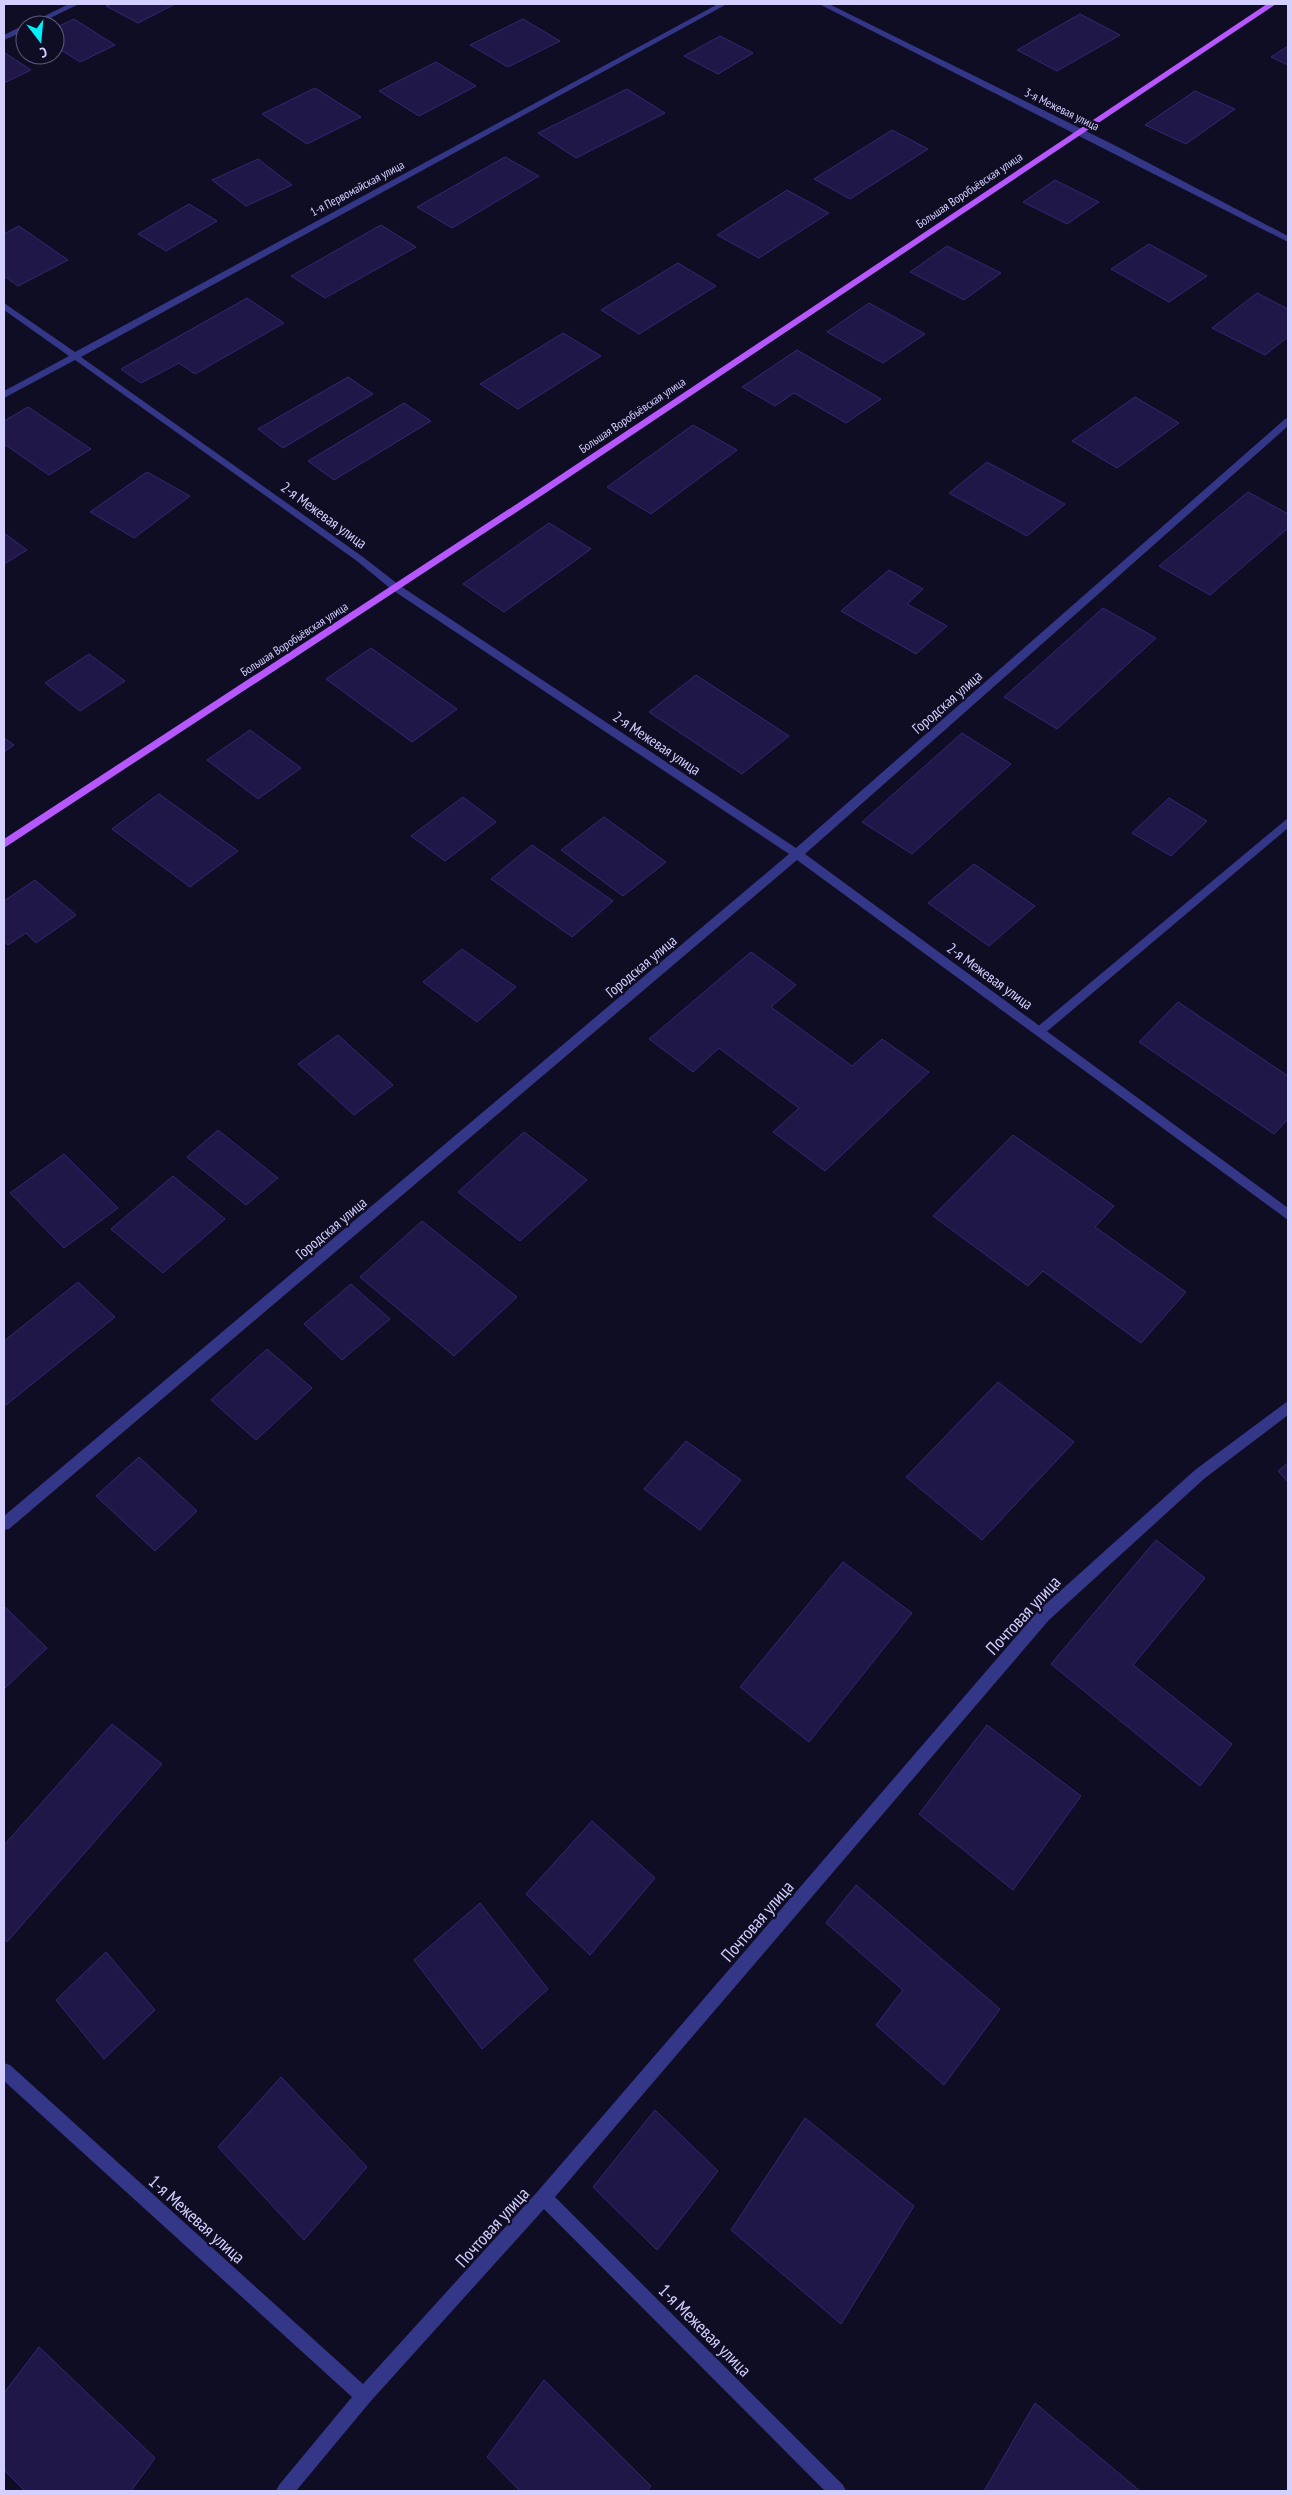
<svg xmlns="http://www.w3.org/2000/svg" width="1292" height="2495" viewBox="0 0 1292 2495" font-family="'PT Sans Narrow',sans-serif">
<rect width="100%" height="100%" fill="#0f0d24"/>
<g fill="#1e1747" stroke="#332874">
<polygon points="112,4 175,4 138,23 106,6"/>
<polygon points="1080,14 1120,35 1057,71 1017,50"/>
<polygon points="74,19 115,45 80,62 55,46 55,28"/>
<polygon points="523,19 560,41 508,67 470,45"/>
<polygon points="720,36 753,53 718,74 684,56"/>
<polygon points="1288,46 1288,65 1271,57"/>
<polygon points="4,53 5,53 31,70 4,83"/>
<polygon points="436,62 476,86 419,116 379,91"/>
<polygon points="315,88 361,117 307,144 262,114"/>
<polygon points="627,89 665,113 576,158 538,133"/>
<polygon points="1195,91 1235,109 1186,144 1145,125"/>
<polygon points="892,130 928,149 850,199 814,179"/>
<polygon points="505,157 539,176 452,228 417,207"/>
<polygon points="258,159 292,185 246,206 212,180"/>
<polygon points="1055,180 1099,202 1067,224 1023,202"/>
<polygon points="787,190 829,213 759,258 717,235"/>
<polygon points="189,204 217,221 166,251 138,234"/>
<polygon points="381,225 416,247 325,298 291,276"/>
<polygon points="19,226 68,260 18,286 4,276 4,234"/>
<polygon points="1149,244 1207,276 1169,302 1111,269"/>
<polygon points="947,246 1001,273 964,300 910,272"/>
<polygon points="678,263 716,286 639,334 601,310"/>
<polygon points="1257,293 1288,309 1288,337 1265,355 1212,328"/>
<polygon points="247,298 284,323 195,374 179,363 141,383 121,369"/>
<polygon points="869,303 925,334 883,363 827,332"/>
<polygon points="563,333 601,356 518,409 480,384"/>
<polygon points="797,350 881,399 846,423 794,393 775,406 742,387"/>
<polygon points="348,377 373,394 283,448 258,429"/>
<polygon points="1135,397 1179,423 1117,468 1072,441"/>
<polygon points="404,403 431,421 334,480 308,461"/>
<polygon points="28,407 91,449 49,475 4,444 4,421"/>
<polygon points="693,425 737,450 651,514 607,487"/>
<polygon points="987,462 1065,504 1027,536 949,493"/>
<polygon points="147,472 190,496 134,538 90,512"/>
<polygon points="1248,492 1288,514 1288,528 1210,595 1159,566"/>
<polygon points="549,523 591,549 504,612 463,584"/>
<polygon points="4,533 27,550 4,564"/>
<polygon points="889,570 923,589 907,604 947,626 916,654 841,611"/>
<polygon points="1103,608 1156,638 1057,729 1004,697"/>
<polygon points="371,648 457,709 412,742 326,679"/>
<polygon points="89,654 125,681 80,711 45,683"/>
<polygon points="696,675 789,736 742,774 649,712"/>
<polygon points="250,730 301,768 258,799 207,760"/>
<polygon points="962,733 1011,764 912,854 862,822"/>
<polygon points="4,738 14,745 4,752"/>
<polygon points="159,794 238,851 190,887 112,829"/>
<polygon points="463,797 496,822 445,861 411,836"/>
<polygon points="1169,798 1207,821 1171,856 1132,833"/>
<polygon points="604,817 666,862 623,896 561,850"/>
<polygon points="532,845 613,901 572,937 491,879"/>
<polygon points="974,864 1035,906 989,946 928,903"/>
<polygon points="35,880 76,915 36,943 26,933 8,945 4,941 4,901"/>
<polygon points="462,949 516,987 477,1022 423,982"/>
<polygon points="751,952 796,985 771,1007 852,1066 882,1039 929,1072 825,1171 773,1132 799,1108 719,1048 693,1072 649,1039"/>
<polygon points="1178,1002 1288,1076 1288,1119 1274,1134 1139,1042"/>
<polygon points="338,1035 393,1085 354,1115 298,1064"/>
<polygon points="218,1130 278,1178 246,1205 187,1157"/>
<polygon points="524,1132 587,1180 520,1241 458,1192"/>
<polygon points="1013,1135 1114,1206 1095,1227 1186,1292 1141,1343 1043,1271 1028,1286 933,1216"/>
<polygon points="64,1154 118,1208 64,1248 10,1193"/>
<polygon points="173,1176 225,1219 163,1273 111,1229"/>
<polygon points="422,1221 517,1297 454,1356 360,1277"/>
<polygon points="78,1282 115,1317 6,1405 4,1403 4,1341"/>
<polygon points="351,1284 390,1319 342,1360 304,1324"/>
<polygon points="267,1349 312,1388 256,1440 211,1400"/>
<polygon points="998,1382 1074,1442 982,1540 906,1477"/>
<polygon points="686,1441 741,1480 700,1530 644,1489"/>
<polygon points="139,1457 197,1511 155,1551 96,1496"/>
<polygon points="1288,1463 1288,1482 1278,1471"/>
<polygon points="1156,1540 1205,1578 1133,1665 1232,1744 1200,1786 1051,1664"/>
<polygon points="843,1562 912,1613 809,1742 740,1687"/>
<polygon points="4,1606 47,1648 4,1689"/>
<polygon points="112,1724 162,1764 7,1942 4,1939 4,1845"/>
<polygon points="987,1725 1081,1796 1013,1890 919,1814"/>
<polygon points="592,1821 655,1878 590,1955 526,1894"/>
<polygon points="856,1885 1000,2009 944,2085 876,2025 903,1990 826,1923"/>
<polygon points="480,1903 548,1989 482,2049 414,1960"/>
<polygon points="106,1952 155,2010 104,2059 56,2000"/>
<polygon points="281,2077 367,2167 304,2240 218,2147"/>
<polygon points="655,2110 718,2171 657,2250 593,2187"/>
<polygon points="805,2118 914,2206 841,2324 731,2230"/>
<polygon points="39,2347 155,2458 131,2491 25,2491 4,2470 4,2393"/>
<polygon points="544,2380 651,2486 647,2491 520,2491 487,2457"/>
<polygon points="1035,2403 1140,2491 984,2491"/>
</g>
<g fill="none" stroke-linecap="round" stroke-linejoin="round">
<polygon fill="#343687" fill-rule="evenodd" points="1288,818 1288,828 1044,1034 1036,1034 1034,1031 1036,1028"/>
<g fill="#343687" fill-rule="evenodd">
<polygon points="69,4 79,4 36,25 26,25"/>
<polygon points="718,4 727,4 81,357 363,557 399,585 796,848 1285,419 1288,418 1288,426 805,854 1288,1208 1288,1220 797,860 9,1529 4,1530 4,1516 789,854 391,589 357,561 75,360 4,398 4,391 69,356 4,310 4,303 75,352"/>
<polygon points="819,4 829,4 1116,146 1288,236 1288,242"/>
<polygon points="22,26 25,26 25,31 4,40 4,35"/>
<polygon points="1288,1401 1288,1415 1205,1478 1049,1620 555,2197 843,2485 846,2491 825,2491 544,2209 370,2402 296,2491 276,2491 279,2485 352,2397 4,2081 4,2063 10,2065 363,2384 538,2191 1039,1610 1195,1470"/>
</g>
<polygon fill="#b757ff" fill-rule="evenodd" points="1267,4 1276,4 541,496 4,848 4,839 535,492"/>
</g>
<g text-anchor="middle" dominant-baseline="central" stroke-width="4.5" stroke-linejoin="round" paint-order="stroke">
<g font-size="12" fill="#d3d0ff" stroke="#0f0d24">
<text transform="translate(1062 109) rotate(26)">3-я Межевая улица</text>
<text transform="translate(357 188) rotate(-28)">1-я Первомайская улица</text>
<text transform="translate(969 190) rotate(-34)">Большая Воробьёвская улица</text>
<text transform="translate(632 415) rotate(-34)">Большая Воробьёвская улица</text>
<text transform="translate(294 639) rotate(-33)">Большая Воробьёвская улица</text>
</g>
<g font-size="15" fill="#d3d0ff" stroke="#0f0d24">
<text transform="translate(324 515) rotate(36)">2-я Межевая улица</text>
<text transform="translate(947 702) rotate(-41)">Городская улица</text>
<text transform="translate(657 743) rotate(34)">2-я Межевая улица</text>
<text transform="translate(641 966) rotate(-40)">Городская улица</text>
<text transform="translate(990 976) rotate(36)">2-я Межевая улица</text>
<text transform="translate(331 1228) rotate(-40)">Городская улица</text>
</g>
<g font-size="18" fill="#d3d0ff" stroke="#0f0d24">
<text transform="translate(1023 1615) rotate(-47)">Почтовая улица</text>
<text transform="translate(757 1921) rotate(-49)">Почтовая улица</text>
<text transform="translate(197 2219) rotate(42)">1-я Межевая улица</text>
<text transform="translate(492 2227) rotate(-48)">Почтовая улица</text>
<text transform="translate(705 2330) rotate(45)">1-я Межевая улица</text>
</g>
</g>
<rect width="1292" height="2495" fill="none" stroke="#d3d0ff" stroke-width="10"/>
<g transform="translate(40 40) rotate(164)"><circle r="24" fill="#0f0d24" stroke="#5d5b7c"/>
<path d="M0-4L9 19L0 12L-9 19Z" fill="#00effb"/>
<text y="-8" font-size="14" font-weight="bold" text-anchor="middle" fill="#d3d0ff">С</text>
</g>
</svg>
